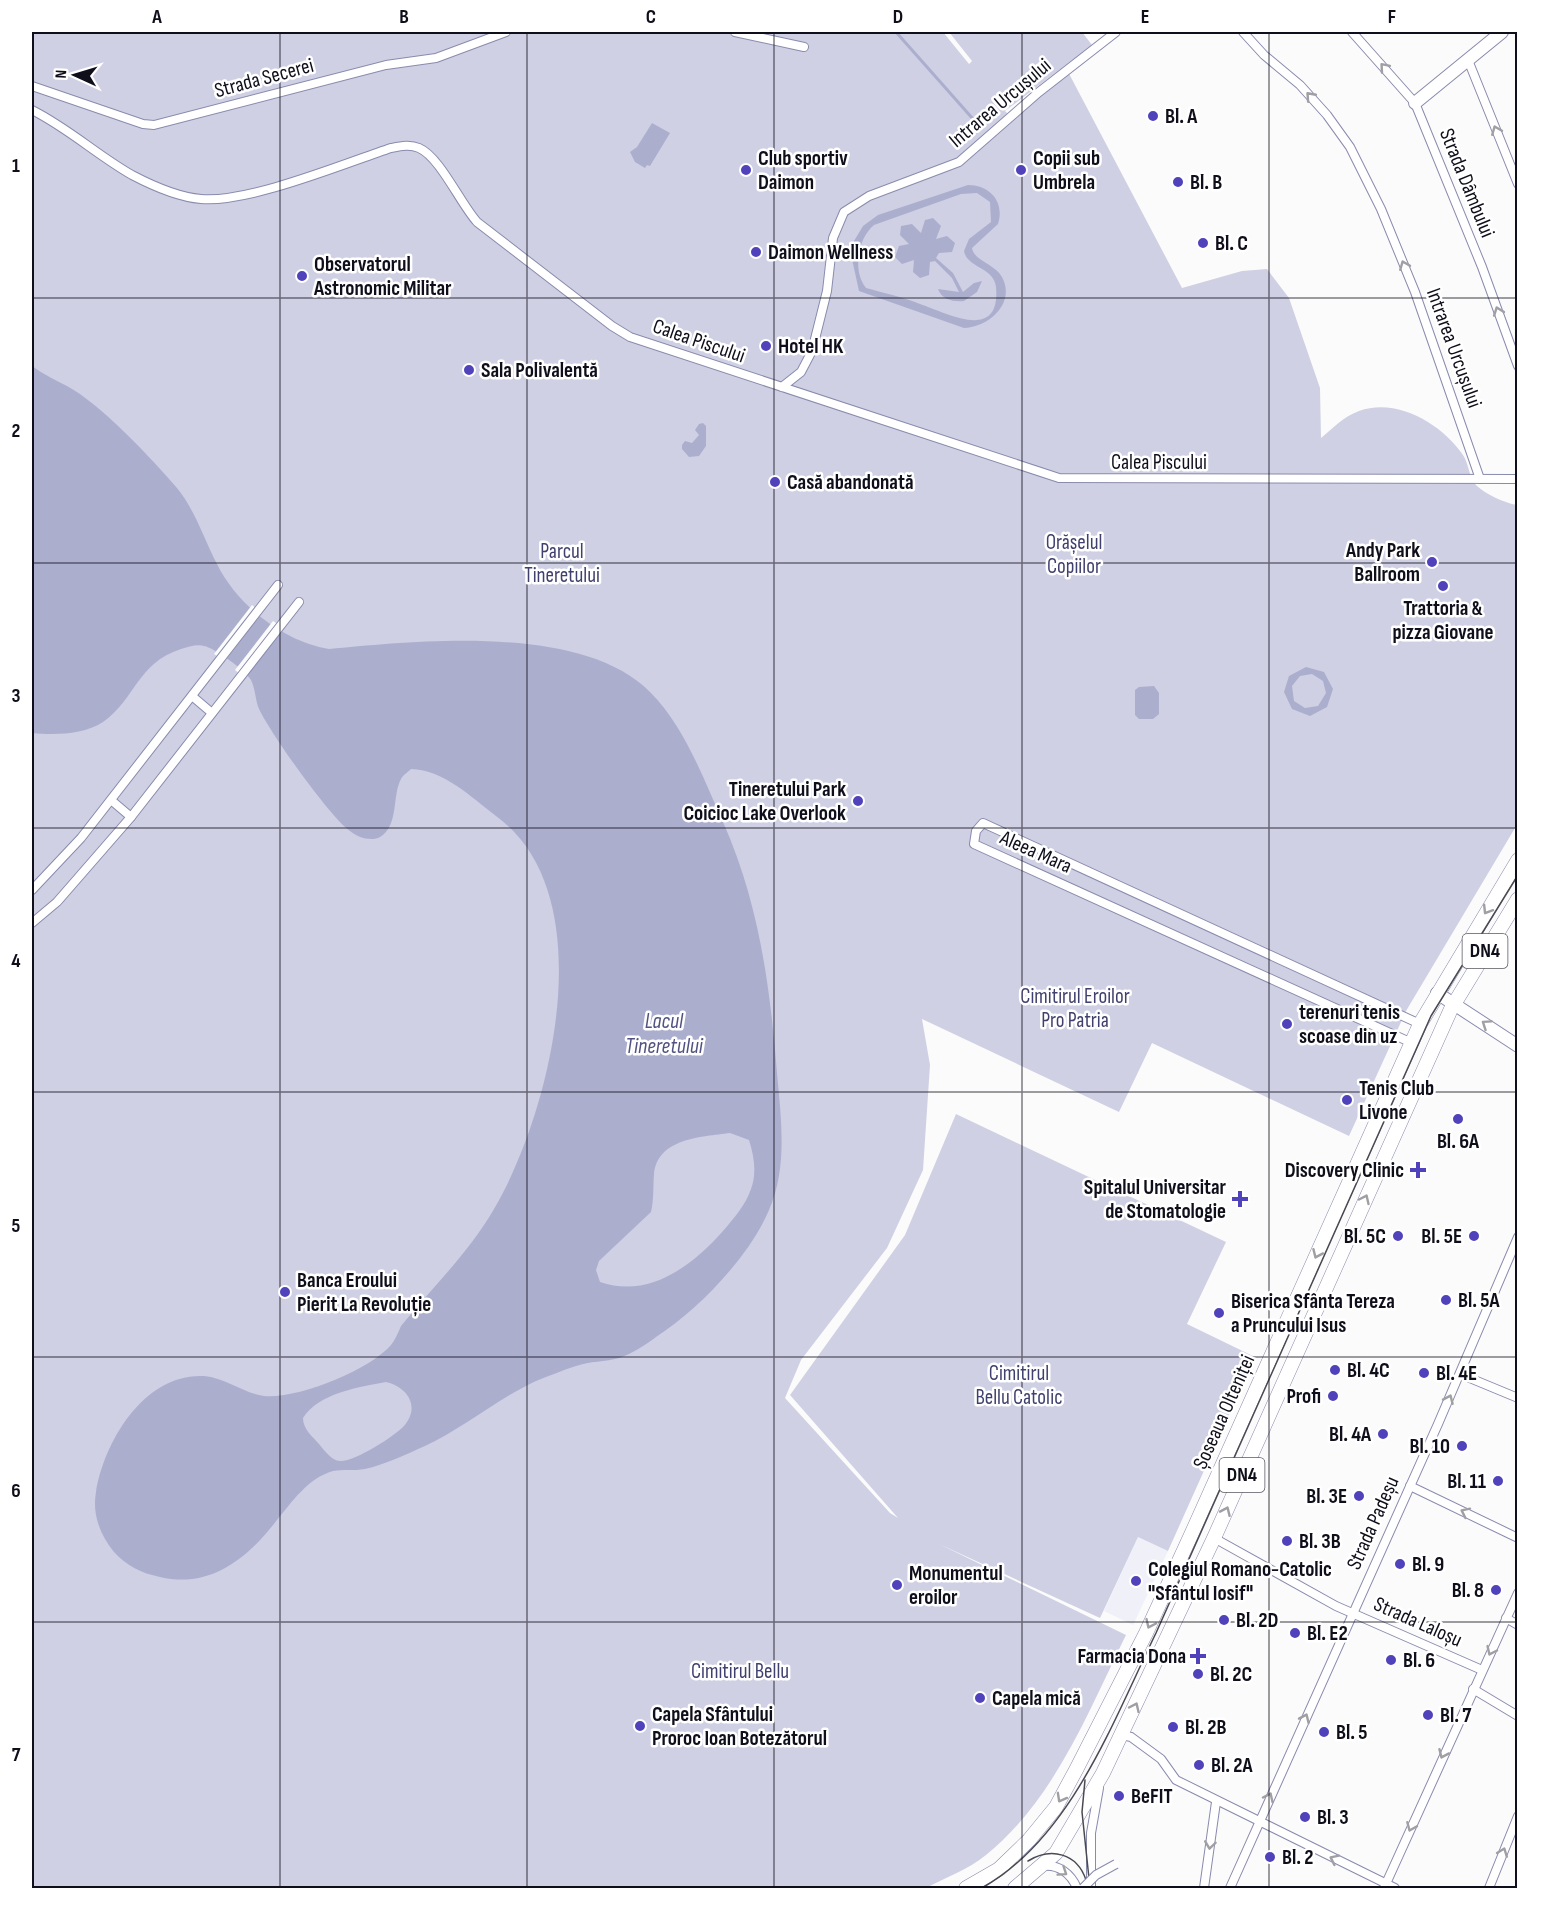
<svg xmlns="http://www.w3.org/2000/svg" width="1549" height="1920" viewBox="0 0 1549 1920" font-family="'Sofia Sans Condensed',sans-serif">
<rect width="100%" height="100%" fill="#fbfbfb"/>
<polygon fill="#f0f0f9" points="1138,1537 1168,1551 1133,1625 1104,1611"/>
<path fill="#cfd0e4" d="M 32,32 L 943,32 L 969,64 L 972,61 L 949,32 L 1082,32 L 1092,45 L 1005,111 L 1008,114 L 1066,68 L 1182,288 L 1242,271 L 1267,269 L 1289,298 L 1320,388 L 1321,438 C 1333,428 1343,417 1359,411 C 1397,397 1442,424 1463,455 C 1469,464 1469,478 1476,485 C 1485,494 1505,503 1517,505 L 1518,823 L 1406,1011 L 1349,1136 L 1152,1043 L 1119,1112 L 922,1019 L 930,1065 L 923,1170 L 887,1248 L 801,1360 L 785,1398 L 890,1513 L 898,1518 L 790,1395 L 905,1235 L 956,1114 L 1226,1242 L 1187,1324 L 1255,1357 L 1168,1551 L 1138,1537 L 1100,1618 L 939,1544 L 1126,1635 C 1088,1712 1055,1799 986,1855 C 969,1869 945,1878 926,1888 L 32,1888 Z"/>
<g fill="#acaece" fill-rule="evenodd">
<polygon points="652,123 670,133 650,166 647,165 645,168 635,162 630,152 637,147"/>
<path d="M 968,185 C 990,185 1005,202 998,224 L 972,248 C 974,261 995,264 1002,277 C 1016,303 989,327 964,328 L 859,291 L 852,259 L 854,241 L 863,226 L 878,215 ZM 977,193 L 990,202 L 991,222 L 969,239 L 964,251 C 967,268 994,267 996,287 C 1001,344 945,312 920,304 C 903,297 884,293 866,288 C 852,271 858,238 874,225 L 961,194 Z"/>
<path d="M 933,218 L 941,226 L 936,239 L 947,236 L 955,243 L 952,252 L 939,253 L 936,258 L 953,273 L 963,292 L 974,283 L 982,281 L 977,292 L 964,301 C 954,302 942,300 938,289 L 959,292 L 952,278 L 935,261 L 930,262 L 929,275 L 920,278 L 913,272 L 914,260 L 902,264 L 895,257 L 899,246 L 909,244 L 900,235 L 901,226 L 912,224 L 921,233 L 925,220 Z"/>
<path d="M 32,366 C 43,374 55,380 67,386 C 102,405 151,458 177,488 C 195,510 204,539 217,564 C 237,605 284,642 329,649 C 417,641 582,623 650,692 C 685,727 703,778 723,822 C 759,903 770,986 777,1073 C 781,1118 788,1167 769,1210 C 749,1257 699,1309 656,1337 C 646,1345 631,1354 619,1358 C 605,1362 590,1361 576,1366 C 563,1370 549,1376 536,1381 C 497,1399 464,1428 425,1446 C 407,1454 384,1465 365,1469 C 354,1471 343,1469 333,1471 C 308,1478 292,1502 277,1520 C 248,1558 210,1589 160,1577 C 141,1573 127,1566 114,1552 C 100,1535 92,1514 96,1492 C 104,1442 144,1373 204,1376 C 226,1378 243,1393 264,1396 C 298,1399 368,1371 391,1345 C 395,1340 398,1333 401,1326 C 432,1288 470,1251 494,1209 C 551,1112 605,895 496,816 C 471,797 444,770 411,769 C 408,772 403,775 401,779 C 392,795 399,826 380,837 C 371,842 357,837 350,831 C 329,816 272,735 260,711 C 255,701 256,690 251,680 C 246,671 215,648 204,646 C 197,644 188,647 181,649 C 137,663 135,700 103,722 C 83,735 54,735 32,733 ZM 730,1133 L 749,1140 C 754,1156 757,1173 751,1189 C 745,1206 734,1218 723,1231 C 692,1266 649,1299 600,1282 L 596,1270 L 599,1261 L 651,1212 C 654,1199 653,1187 654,1174 C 658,1138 701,1137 730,1133 ZM 386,1382 C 407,1387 421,1406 404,1426 C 395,1436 354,1462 340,1461 C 332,1461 324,1450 319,1444 C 312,1436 303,1429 303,1418 C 319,1393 359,1387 386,1382 Z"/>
<polygon points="699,424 703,423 706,426 706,446 699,456 689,457 682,449 682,445 685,441 692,443 699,435 695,430"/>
<path d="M 1306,667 L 1324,672 L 1333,689 L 1327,707 L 1310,716 L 1292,709 L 1284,692 L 1289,676 ZM 1312,674 L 1323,681 L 1326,693 L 1318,706 L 1305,708 L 1294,701 L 1292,686 L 1300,676 Z"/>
<polygon points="1154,686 1159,693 1159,714 1153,719 1139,719 1135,715 1135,690 1139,687"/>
</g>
<g fill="#fbfbfb">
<polygon points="252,605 262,613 225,661 214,654"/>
<polygon points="273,621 284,628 245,678 235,670"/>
</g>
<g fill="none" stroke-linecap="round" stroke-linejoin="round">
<polyline stroke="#acaece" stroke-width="3" points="896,32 981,128"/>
<defs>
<g id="street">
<polyline points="735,32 804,47"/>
<polyline points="1243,32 1264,55 1300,85 1327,115 1350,147 1381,209 1415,292 1480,479"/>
<polyline points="1352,32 1415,103 1482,267 1518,366"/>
<polyline points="1468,60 1518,184"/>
<polyline points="32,86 143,124 154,125 386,65 436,58 506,32"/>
<path d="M 32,110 C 68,128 97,155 132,175 C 153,186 177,197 201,199 C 249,203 343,164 391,148 C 401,146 410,144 419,148 C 440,157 460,203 477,222 L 612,326 L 630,337 L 1059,478 L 1518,479"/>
<polyline points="782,387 801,372 812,351 827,291 833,238 844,212 869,196 959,162 1039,92 1116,32"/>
<polyline points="192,696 212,713"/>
<polyline points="111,800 131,817"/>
<polyline points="32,890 81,838 278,585"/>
<polyline points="32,923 57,902 131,817 299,602"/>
<polyline points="1412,1043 974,844 976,831 983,823 1420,1024"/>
<polyline points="1460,1374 1518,1398"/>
<polyline points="1410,1486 1518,1538"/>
<polyline points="1214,1538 1336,1606 1482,1670"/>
<polyline points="1506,1618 1518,1625"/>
<polyline points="1473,1689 1518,1716"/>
<polyline points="1122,1735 1131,1737 1161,1759 1176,1780 1395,1888"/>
<path d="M 1043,1866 C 1059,1864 1071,1874 1077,1888"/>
<polyline points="1091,1888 1091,1833 1099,1788"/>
<polyline points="1204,1888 1216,1802"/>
<polyline points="1230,1888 1438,1424 1518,1237"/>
<polyline points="1384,1888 1518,1593"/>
<polyline points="1489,1888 1518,1816"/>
</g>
<g id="secondary">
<polyline points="1415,103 1502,32"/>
<polyline points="1437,993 1518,1046"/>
</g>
<g id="primary">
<polyline points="966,1888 999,1869 1029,1840 1056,1807 1077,1768 1146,1633 1191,1535 1420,1024 1518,860"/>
<polyline points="1015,1888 1056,1853 1103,1773 1214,1538 1451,1009 1518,899"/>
</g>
</defs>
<use href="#street" stroke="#898bad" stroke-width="10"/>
<use href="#secondary" stroke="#898bad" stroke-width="14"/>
<use href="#primary" stroke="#898bad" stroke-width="15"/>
<use href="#street" stroke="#fff" stroke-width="8"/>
<use href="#secondary" stroke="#fff" stroke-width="12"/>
<use href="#primary" stroke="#fff" stroke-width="14"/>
<g stroke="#494952" stroke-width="1.5">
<polyline points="1085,1780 1082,1812 1090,1888"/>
<path d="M 1028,1861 C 1051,1847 1077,1853 1086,1880"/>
<path d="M 982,1888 C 1071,1838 1113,1721 1156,1633 L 1431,1016 L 1518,875"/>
</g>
<defs>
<polyline id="street-bridge" points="1083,1888 1096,1875 1116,1864"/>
</defs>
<use href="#street-bridge" stroke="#898bad" stroke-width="10" stroke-linecap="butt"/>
<use href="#street-bridge" stroke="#fff" stroke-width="8"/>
</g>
<defs><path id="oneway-chevron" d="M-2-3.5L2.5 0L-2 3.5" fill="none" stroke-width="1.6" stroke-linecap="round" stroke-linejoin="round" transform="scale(1.5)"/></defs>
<g stroke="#9f9fa4">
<use href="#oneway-chevron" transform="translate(1384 67) rotate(-131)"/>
<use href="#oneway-chevron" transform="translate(1310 96) rotate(-132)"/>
<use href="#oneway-chevron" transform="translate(1496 130) rotate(-112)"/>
<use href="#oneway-chevron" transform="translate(1404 265) rotate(-112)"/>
<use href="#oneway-chevron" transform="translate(1498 311) rotate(-110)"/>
<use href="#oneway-chevron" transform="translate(1487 910) rotate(122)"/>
<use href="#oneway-chevron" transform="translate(1486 1024) rotate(-146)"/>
<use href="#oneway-chevron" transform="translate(1365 1199) rotate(-65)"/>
<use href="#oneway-chevron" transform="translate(1317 1254) rotate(114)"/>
<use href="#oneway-chevron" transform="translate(1449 1399) rotate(-66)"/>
<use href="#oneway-chevron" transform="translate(1226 1511) rotate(-66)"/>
<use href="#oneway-chevron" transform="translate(1465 1512) rotate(-154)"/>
<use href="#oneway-chevron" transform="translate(1150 1624) rotate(115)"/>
<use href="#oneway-chevron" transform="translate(1491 1651) rotate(115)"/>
<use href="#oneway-chevron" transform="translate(1135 1707) rotate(-65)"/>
<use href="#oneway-chevron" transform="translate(1305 1718) rotate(-66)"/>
<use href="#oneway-chevron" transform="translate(1443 1754) rotate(114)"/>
<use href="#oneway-chevron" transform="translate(1269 1797) rotate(-65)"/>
<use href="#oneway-chevron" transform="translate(1061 1798) rotate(119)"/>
<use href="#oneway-chevron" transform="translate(1411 1827) rotate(113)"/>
<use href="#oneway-chevron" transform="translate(1210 1845) rotate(98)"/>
<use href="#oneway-chevron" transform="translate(1503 1852) rotate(-69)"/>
<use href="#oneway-chevron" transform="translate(1334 1859) rotate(-154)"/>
<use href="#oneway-chevron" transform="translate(1063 1872) rotate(34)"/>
</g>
<path fill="none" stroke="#0f0f1b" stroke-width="1.5" stroke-opacity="0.55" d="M 280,32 L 280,1888M 527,32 L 527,1888M 774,32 L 774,1888M 1022,32 L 1022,1888M 1269,32 L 1269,1888M 32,298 L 1518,298M 32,563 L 1518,563M 32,828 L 1518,828M 32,1092 L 1518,1092M 32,1357 L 1518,1357M 32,1622 L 1518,1622"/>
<g fill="#5042ba" stroke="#fff" stroke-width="2">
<circle cx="1153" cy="116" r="6"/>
<circle cx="746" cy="170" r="6"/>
<circle cx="1021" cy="170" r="6"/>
<circle cx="1178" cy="182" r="6"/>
<circle cx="1203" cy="243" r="6"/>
<circle cx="756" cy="252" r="6"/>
<circle cx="302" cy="276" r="6"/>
<circle cx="766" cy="346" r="6"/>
<circle cx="469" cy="370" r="6"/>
<circle cx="775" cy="482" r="6"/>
<circle cx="1432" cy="562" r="6"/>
<circle cx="1443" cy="586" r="6"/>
<circle cx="858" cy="801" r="6"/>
<circle cx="1287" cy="1024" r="6"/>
<circle cx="1347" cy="1100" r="6"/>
<circle cx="1458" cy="1119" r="6"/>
<path d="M1415 1161h6v6h6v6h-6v6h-6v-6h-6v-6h6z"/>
<path d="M1237 1190h6v6h6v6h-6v6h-6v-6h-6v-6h6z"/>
<circle cx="1398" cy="1236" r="6"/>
<circle cx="1474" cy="1236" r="6"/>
<circle cx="285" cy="1292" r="6"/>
<circle cx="1446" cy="1300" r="6"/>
<circle cx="1219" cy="1313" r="6"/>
<circle cx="1335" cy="1370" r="6"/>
<circle cx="1424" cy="1373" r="6"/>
<circle cx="1333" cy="1396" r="6"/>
<circle cx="1383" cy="1434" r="6"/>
<circle cx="1462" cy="1446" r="6"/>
<circle cx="1498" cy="1481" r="6"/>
<circle cx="1359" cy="1496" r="6"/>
<circle cx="1287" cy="1541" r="6"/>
<circle cx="1400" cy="1564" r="6"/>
<circle cx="1136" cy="1581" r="6"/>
<circle cx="897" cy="1585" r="6"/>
<circle cx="1496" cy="1590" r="6"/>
<circle cx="1224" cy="1620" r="6"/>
<circle cx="1295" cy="1633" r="6"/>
<path d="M1195 1647h6v6h6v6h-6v6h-6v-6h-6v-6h6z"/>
<circle cx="1391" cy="1660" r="6"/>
<circle cx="1198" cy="1674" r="6"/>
<circle cx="980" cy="1698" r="6"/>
<circle cx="1428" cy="1715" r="6"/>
<circle cx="640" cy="1726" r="6"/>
<circle cx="1173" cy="1727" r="6"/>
<circle cx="1324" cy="1732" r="6"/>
<circle cx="1199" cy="1765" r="6"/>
<circle cx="1119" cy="1796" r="6"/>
<circle cx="1305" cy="1817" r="6"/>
<circle cx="1270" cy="1857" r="6"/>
</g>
<g text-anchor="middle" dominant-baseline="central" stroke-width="5" stroke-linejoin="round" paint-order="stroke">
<g fill="#fff" stroke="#57575f" stroke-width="1.5">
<rect x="1462.5" y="934" width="45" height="34" rx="4.5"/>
<rect x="1219.5" y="1458" width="45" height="34" rx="4.5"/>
</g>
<g font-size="20" font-weight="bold" fill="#0f0f1b">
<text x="1485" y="951">DN4</text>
<text x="1242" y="1475">DN4</text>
</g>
<g font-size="21" fill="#0f0f1b" stroke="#fff">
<text transform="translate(264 78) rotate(-15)">Strada Secerei</text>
<text transform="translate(1000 103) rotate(-40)">Intrarea Urcușului</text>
<text transform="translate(1467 183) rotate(68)">Strada Dâmbului</text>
<text transform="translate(699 341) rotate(19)">Calea Piscului</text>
<text transform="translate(1454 348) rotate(70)">Intrarea Urcușului</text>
<text x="1159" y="462">Calea Piscului</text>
<text transform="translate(1036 852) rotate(24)">Aleea Mara</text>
<text transform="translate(1224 1412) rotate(-66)">Șoseaua Olteniței</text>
<text transform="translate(1373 1523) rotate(-66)">Strada Padeșu</text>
<text transform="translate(1418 1622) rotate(24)">Strada Laloșu</text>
</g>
<g font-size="21" font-weight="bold" fill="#0f0f1b" stroke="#fff" text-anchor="start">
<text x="1165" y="116">Bl. A</text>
<text x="758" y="158">Club sportiv<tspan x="758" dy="24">Daimon</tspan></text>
<text x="1033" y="158">Copii sub<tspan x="1033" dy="24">Umbrela</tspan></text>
<text x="1190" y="182">Bl. B</text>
<text x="1215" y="243">Bl. C</text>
<text x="768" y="252">Daimon Wellness</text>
<text x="314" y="264">Observatorul<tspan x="314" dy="24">Astronomic Militar</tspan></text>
<text x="778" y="346">Hotel HK</text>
<text x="481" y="370">Sala Polivalentă</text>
<text x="787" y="482">Casă abandonată</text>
<text x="1420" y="550" text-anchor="end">Andy Park<tspan x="1420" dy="24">Ballroom</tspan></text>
<text x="1443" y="608" text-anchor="middle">Trattoria &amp;<tspan x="1443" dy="24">pizza Giovane</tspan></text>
<text x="846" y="789" text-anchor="end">Tineretului Park<tspan x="846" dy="24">Coicioc Lake Overlook</tspan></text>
<text x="1299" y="1012">terenuri tenis<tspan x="1299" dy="24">scoase din uz</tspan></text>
<text x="1359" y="1088">Tenis Club<tspan x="1359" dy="24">Livone</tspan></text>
<text x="1458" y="1141" text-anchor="middle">Bl. 6A</text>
<text x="1404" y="1170" text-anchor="end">Discovery Clinic</text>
<text x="1226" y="1187" text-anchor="end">Spitalul Universitar<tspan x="1226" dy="24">de Stomatologie</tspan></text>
<text x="1386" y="1236" text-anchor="end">Bl. 5C</text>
<text x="1462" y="1236" text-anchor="end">Bl. 5E</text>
<text x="297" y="1280">Banca Eroului<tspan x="297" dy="24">Pierit La Revoluție</tspan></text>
<text x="1458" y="1300">Bl. 5A</text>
<text x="1231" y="1301">Biserica Sfânta Tereza<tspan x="1231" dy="24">a Pruncului Isus</tspan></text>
<text x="1347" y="1370">Bl. 4C</text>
<text x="1436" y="1373">Bl. 4E</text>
<text x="1321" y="1396" text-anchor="end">Profi</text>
<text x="1371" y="1434" text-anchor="end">Bl. 4A</text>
<text x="1450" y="1446" text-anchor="end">Bl. 10</text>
<text x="1486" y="1481" text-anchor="end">Bl. 11</text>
<text x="1347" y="1496" text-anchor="end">Bl. 3E</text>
<text x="1299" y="1541">Bl. 3B</text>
<text x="1412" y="1564">Bl. 9</text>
<text x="1148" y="1569">Colegiul Romano-Catolic<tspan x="1148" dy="24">"Sfântul Iosif"</tspan></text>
<text x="909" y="1573">Monumentul<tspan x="909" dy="24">eroilor</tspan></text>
<text x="1484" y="1590" text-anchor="end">Bl. 8</text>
<text x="1236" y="1620">Bl. 2D</text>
<text x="1307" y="1633">Bl. E2</text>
<text x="1186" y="1656" text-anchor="end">Farmacia Dona</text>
<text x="1403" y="1660">Bl. 6</text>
<text x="1210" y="1674">Bl. 2C</text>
<text x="992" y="1698">Capela mică</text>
<text x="652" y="1714">Capela Sfântului<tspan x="652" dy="24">Proroc Ioan Botezătorul</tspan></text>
<text x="1440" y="1715">Bl. 7</text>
<text x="1185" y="1727">Bl. 2B</text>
<text x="1336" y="1732">Bl. 5</text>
<text x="1211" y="1765">Bl. 2A</text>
<text x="1131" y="1796">BeFIT</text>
<text x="1317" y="1817">Bl. 3</text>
<text x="1282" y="1857">Bl. 2</text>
</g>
<g font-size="21" fill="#40406e" stroke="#fff">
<text x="1074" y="542">Orășelul<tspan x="1074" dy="24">Copiilor</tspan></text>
<text x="562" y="551">Parcul<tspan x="562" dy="24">Tineretului</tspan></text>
<text x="1075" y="996">Cimitirul Eroilor<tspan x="1075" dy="24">Pro Patria</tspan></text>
<text x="1019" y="1373">Cimitirul<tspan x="1019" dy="24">Bellu Catolic</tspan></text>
<text x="740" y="1671">Cimitirul Bellu</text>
</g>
<g font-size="22" font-style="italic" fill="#515281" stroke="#fff">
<text x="664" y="1021">Lacul<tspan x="664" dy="25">Tineretului</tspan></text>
</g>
</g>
<rect width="1549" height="1920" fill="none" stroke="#ffffff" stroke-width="66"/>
<g transform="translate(75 75) rotate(274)" stroke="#ffffff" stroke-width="4.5" paint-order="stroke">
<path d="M0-4.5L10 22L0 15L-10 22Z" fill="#0f0f1b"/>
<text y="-9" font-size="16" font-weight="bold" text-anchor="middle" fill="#0f0f1b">N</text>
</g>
<rect x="33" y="33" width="1483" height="1854" fill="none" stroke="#0f0f1b" stroke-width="2"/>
<g font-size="20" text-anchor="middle" font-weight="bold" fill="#0f0f1b">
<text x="157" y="23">A</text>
<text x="404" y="23">B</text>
<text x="651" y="23">C</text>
<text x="898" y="23">D</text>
<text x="1145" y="23">E</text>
<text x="1392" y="23">F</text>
<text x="16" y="172">1</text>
<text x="16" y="437">2</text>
<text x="16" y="702">3</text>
<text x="16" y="967">4</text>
<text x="16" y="1232">5</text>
<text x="16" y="1497">6</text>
<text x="16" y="1761">7</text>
</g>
</svg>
